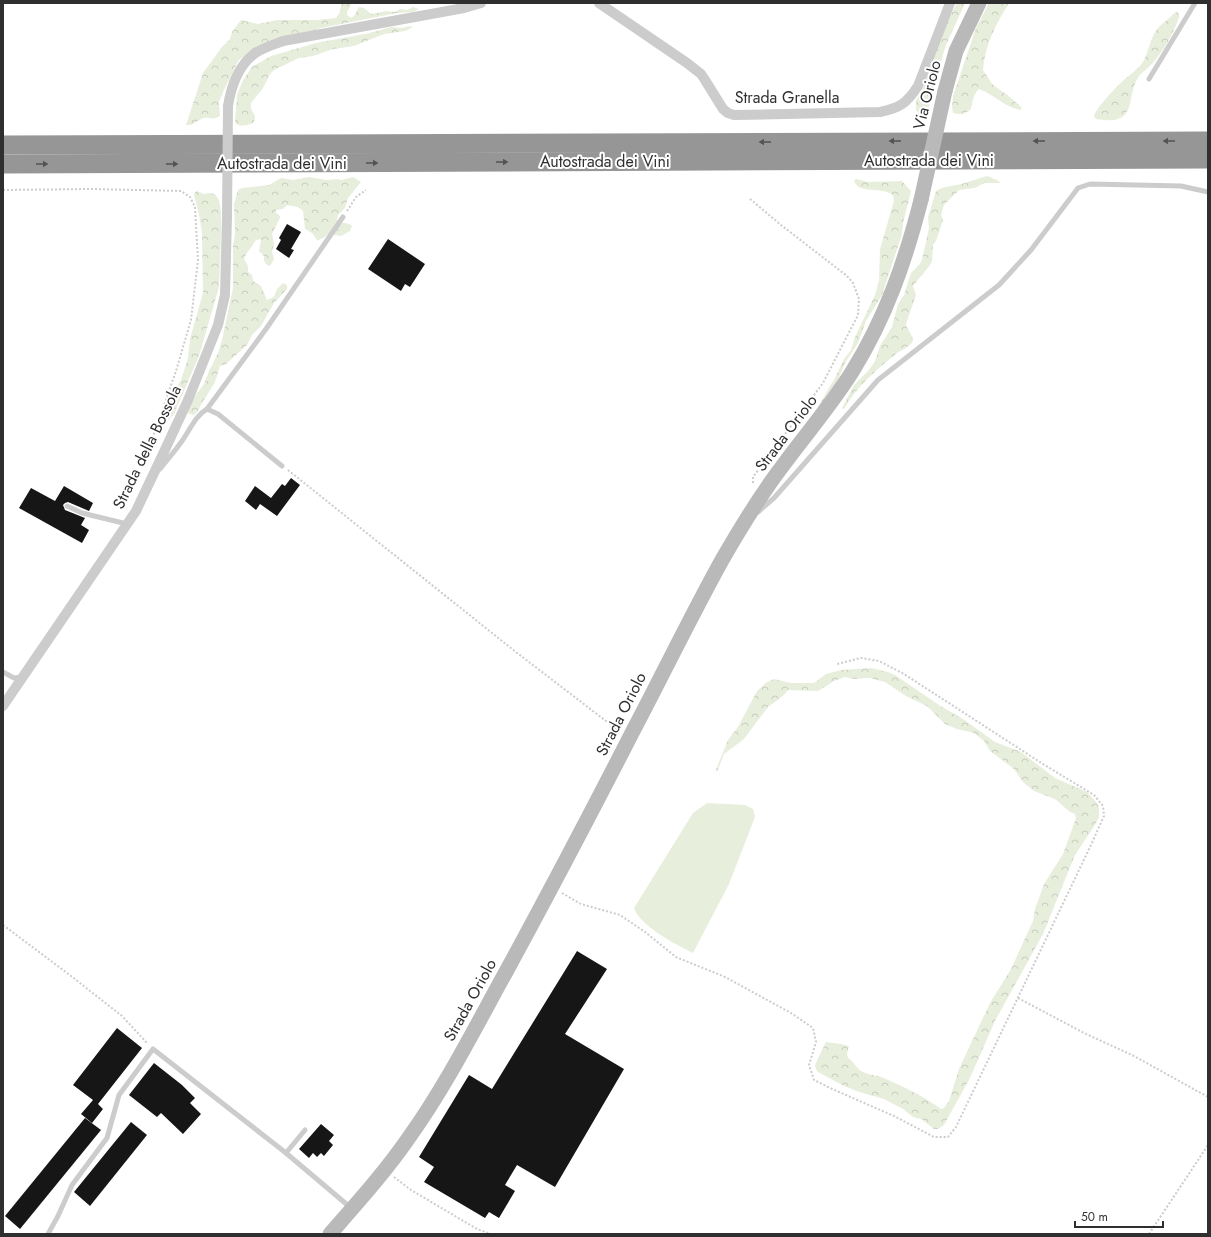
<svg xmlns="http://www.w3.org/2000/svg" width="1211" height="1237" viewBox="0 0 1211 1237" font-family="Jost,sans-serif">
<defs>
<pattern id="forest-crowns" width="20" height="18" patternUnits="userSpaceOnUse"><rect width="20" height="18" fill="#e8eedc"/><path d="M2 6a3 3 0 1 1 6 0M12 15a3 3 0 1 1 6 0" fill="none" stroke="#c7ccbd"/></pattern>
</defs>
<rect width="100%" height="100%" fill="#fff"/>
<path fill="#e8eedc" d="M 707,803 L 745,805 L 753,809 L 755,817 L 729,884 L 693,953 C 675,944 641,927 634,908 L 693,813 Z"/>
<g fill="url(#forest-crowns)">
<path d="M 342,3 L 350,3 L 351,5 L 347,12 L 347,15 L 351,18 L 354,16 L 359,7 L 364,8 L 370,13 L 372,14 L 386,11 L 395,12 L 400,9 L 407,10 L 413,7 L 419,9 L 413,12 L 397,13 L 321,28 L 250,51 L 238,61 L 231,76 L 223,92 L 219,102 L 220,116 C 211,121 212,117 204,118 C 197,120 194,126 186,125 L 203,73 L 222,47 L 230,39 L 232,32 L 241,20 L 258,24 L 277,20 L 317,20 L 336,18 L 339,14 Z"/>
<polygon points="957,3 965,3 946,45 939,68 929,106 928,116 926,118 923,118 916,110 916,101 923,88 940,34"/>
<path d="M 989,3 L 1009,3 C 996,24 985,45 983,70 L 992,84 L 1011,98 L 1022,108 L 1020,110 C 1005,107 993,94 979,89 C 974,93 972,102 971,109 C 965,114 961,115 953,113 L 952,107 L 953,96 L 976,28 Z"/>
<path d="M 1177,12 L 1179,14 L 1179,17 C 1174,33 1164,50 1153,63 C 1149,67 1141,73 1138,78 C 1126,95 1138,123 1104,120 C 1099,119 1096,121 1094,116 C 1097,107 1117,86 1125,79 C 1131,74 1138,69 1143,62 C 1149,52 1150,37 1158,28 C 1160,25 1164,23 1167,20 C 1171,17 1172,14 1177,12 Z"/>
<path d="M 410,26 L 413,27 L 405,31 L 384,34 L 354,46 L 333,49 L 313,56 L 299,58 L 274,70 L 270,74 L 263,88 L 251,103 L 251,109 L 255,116 L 254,122 C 249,126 240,127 235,123 L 237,95 L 243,80 L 252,67 L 271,56 L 316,43 L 370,33 L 391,27 L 402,28 Z"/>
<path d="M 987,176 L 997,180 L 1001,183 L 984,183 L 975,188 L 959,190 L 944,205 L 941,215 L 943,220 L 936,241 L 933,245 L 932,261 L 930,265 L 913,286 L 916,295 L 906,324 C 907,331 913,334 913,341 C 909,348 902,349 896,354 C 876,370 856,387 844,409 L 842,408 L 854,385 L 869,370 L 875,361 L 880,346 L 892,327 L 898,304 L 904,295 L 911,273 L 919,265 L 922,260 L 929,228 L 928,217 L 936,191 C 944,186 956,186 965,183 C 972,181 979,178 987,176 Z"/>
<path d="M 309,177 L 326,180 L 337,179 L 342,180 L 353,177 L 361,182 L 348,198 L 345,208 L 338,215 L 337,220 L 338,222 C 343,224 349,222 352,226 L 350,231 L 341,236 L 329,234 L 319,240 L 317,240 L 312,233 L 305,229 L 303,211 L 298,207 L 287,205 L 283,209 L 276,210 L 276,213 L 280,216 L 280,218 L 272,234 L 274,244 L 272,252 L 274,259 L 270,266 L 267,265 L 264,261 L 264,256 L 259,251 L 261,240 L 259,239 L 255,241 C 252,248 246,252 244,259 L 248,266 L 248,272 L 252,275 L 253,281 L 261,286 L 267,300 L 274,297 L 277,289 L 283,283 L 287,285 L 287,289 L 274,303 L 261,326 L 252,335 L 247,345 L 226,364 L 220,366 C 218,371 217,378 214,384 C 208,394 203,400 198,411 L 194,415 L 187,413 L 193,399 L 204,384 L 209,371 L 218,353 L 222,340 L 233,288 L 233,247 L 235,233 L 234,204 L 238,190 L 242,188 L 269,185 L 281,178 L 293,180 Z"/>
<path d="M 856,179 L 868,182 L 902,181 L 911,191 L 903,223 L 902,234 L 882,295 L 866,321 L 858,343 L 845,363 L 838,380 L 817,409 L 830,386 L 834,380 L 844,359 L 851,350 L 855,337 L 875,295 L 879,280 L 880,249 L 894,201 L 893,195 C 882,186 857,195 854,180 Z"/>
<polygon points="197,191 204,194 209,193 215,194 219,200 221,213 221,236 219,287 199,356 174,414 169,420 165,416 165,413 171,396 181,380 188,358 190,339 203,293 202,233 199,214 194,195 195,192"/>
<path d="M 871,668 L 888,672 L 895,675 L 939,705 L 963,719 L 995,742 L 1021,752 L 1055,778 L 1087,792 L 1097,803 L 1099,808 L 1099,817 L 1095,825 L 1075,855 L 1043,934 L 995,1021 L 970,1078 L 944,1125 L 938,1129 L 934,1129 L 921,1119 L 913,1117 L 903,1109 L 884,1099 L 859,1092 L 842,1085 L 818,1072 L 816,1069 L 815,1065 L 826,1042 L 841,1044 L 849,1046 L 847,1054 L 848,1058 C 853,1061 856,1067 861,1071 C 867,1075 877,1075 884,1078 C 904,1087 923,1096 941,1109 L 944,1108 L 949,1101 L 959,1069 L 990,1003 L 1011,969 L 1033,921 L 1035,909 L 1044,884 L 1063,854 L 1076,818 L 1075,814 L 1070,812 L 1055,799 L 1034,791 L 1023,782 L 1014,769 L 990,751 L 984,741 L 974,733 L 957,729 L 945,724 L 927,706 L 906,696 L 885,682 L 870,678 L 853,679 L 845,677 L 834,681 L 818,691 L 788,690 L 783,696 L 768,707 L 744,739 L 724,754 L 718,770 L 715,772 L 728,740 L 738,727 L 757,691 L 767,682 L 774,679 L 791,683 L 814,683 L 826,674 L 841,670 Z"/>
</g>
<g fill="#161616">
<polygon points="287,224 301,232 291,249 294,250 289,258 276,249 281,240 279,238"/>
<polygon points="388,239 425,264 410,287 405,284 401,291 368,269"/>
<polygon points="291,478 300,485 277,516 260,504 256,510 245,501 255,486 271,498 282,484 285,486"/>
<polygon points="64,486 93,503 89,511 68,502 65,503 63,505 65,510 85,518 81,525 89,530 82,543 19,508 31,488 55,501"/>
<polygon points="577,951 607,969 565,1034 624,1069 555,1187 517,1165 505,1185 515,1191 499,1218 489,1212 485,1218 424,1182 434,1167 419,1157 469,1075 492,1089"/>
<polygon points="117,1028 142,1048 98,1104 103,1109 92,1123 81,1114 93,1100 73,1085"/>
<polygon points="154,1063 182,1085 195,1098 190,1103 201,1114 183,1134 161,1113 157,1117 129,1095"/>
<polygon points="85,1118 101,1130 20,1229 5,1216"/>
<polygon points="131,1122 147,1135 90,1206 74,1192"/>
<polygon points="321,1124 334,1135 329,1141 333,1145 324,1156 321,1153 317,1157 313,1153 309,1158 299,1149"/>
</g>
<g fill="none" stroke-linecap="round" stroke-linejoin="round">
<g stroke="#ccc" stroke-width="2" stroke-dasharray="2 2" stroke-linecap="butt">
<polyline points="3,190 92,189 181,191 190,197 195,207 198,260 191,320 176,371 148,451 149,458"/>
<polyline points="750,199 781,225 847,276 853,283 859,299 858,315 823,383 753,477 753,483"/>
<polyline points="347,211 356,197 366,190"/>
<polyline points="288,470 512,649 619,731"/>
<polyline points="562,893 581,904 620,915 645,932 676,957 725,977 791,1013 813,1028 816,1042 809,1065 814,1080 830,1088 894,1116 934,1137 948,1137 956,1127 1091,845 1104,816 1103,806 1094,795 1043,764 904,674 879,661 861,658 837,664"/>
<polyline points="3,925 71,976 122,1016 147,1043"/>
<polyline points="1018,998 1084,1033 1134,1056 1208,1097"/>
<polyline points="394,1177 411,1190 477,1229 491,1234"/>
<polyline points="1149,1234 1208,1145"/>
</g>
<g stroke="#ccc" stroke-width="5">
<polyline points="1149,79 1195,3"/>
<polyline points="207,409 266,329 343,217"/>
<path d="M 160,469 C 167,460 175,451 182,441 C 190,430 195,416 207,409 L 218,414 L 282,466"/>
<polyline points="67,506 82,513 127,524"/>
<polyline points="758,512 774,498 878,380 999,285 1031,250 1078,188 1090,184 1181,186 1208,192"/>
<polyline points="3,672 14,678 22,677"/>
<polyline points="286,1153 305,1130"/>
<polyline points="48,1234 58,1216 72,1185 107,1138 119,1095 153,1049 286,1153 351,1208"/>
</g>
<g stroke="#ccc" stroke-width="10">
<path d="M 599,3 L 687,63 L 701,74 L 705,80 L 723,109 L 728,113 L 734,115 L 880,112 C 900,108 907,103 918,86 L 950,3"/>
<path d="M 228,106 C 231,87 237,67 254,54 C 262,48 273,45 283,41 L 464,8 L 481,3"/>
<polyline points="3,706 136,511 163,454 188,400 218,325 225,295 227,216"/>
</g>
<g stroke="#b9b9b9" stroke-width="15">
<polyline points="945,91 956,51 979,3"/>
<path d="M 330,1234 C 358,1202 386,1171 410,1136 C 447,1084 476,1026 507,970 C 550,891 592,811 633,731 C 663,674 691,616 722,560 C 741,527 761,494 784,464 C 807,433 831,405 852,372 C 886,317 905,262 921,200"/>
</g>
<g stroke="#969696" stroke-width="19">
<polyline points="3,145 1208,141"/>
<polyline points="3,164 1208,159"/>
</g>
<polyline stroke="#ccc" stroke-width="10" points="227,216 228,106"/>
<polyline stroke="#b9b9b9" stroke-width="15" points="921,200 945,91"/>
</g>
<defs><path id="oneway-solid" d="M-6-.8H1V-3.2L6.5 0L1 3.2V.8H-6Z"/></defs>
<g fill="#535353">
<use href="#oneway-solid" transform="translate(895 141) rotate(180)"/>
<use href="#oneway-solid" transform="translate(1039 141) rotate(180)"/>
<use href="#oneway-solid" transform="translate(1169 141) rotate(180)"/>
<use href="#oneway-solid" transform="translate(765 142) rotate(180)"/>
<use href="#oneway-solid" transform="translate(502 162)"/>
<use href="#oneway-solid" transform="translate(372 163)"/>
<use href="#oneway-solid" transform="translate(42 164)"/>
<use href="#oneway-solid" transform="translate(172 164)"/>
</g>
<g text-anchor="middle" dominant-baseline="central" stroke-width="4" stroke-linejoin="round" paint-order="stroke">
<g font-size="16" fill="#2f2f2f" stroke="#fff">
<text transform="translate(927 95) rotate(-76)">Via Oriolo</text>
<text x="787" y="97">Strada Granella</text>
<text x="929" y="160">Autostrada dei Vini</text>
<text x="605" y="161">Autostrada dei Vini</text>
<text x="282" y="163">Autostrada dei Vini</text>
<text transform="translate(786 433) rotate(-53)">Strada Oriolo</text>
<text transform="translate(147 447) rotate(-64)">Strada della Bossola</text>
<text transform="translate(621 714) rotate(-63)">Strada Oriolo</text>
<text transform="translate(470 1000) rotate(-61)">Strada Oriolo</text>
</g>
</g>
<rect width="1211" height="1237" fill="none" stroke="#2f2f2f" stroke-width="8"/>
<path d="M1075 1221v6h88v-6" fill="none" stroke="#2f2f2f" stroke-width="2"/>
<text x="1081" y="1221" font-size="12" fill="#2f2f2f" stroke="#ffffff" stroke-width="3" paint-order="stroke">50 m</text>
</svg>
